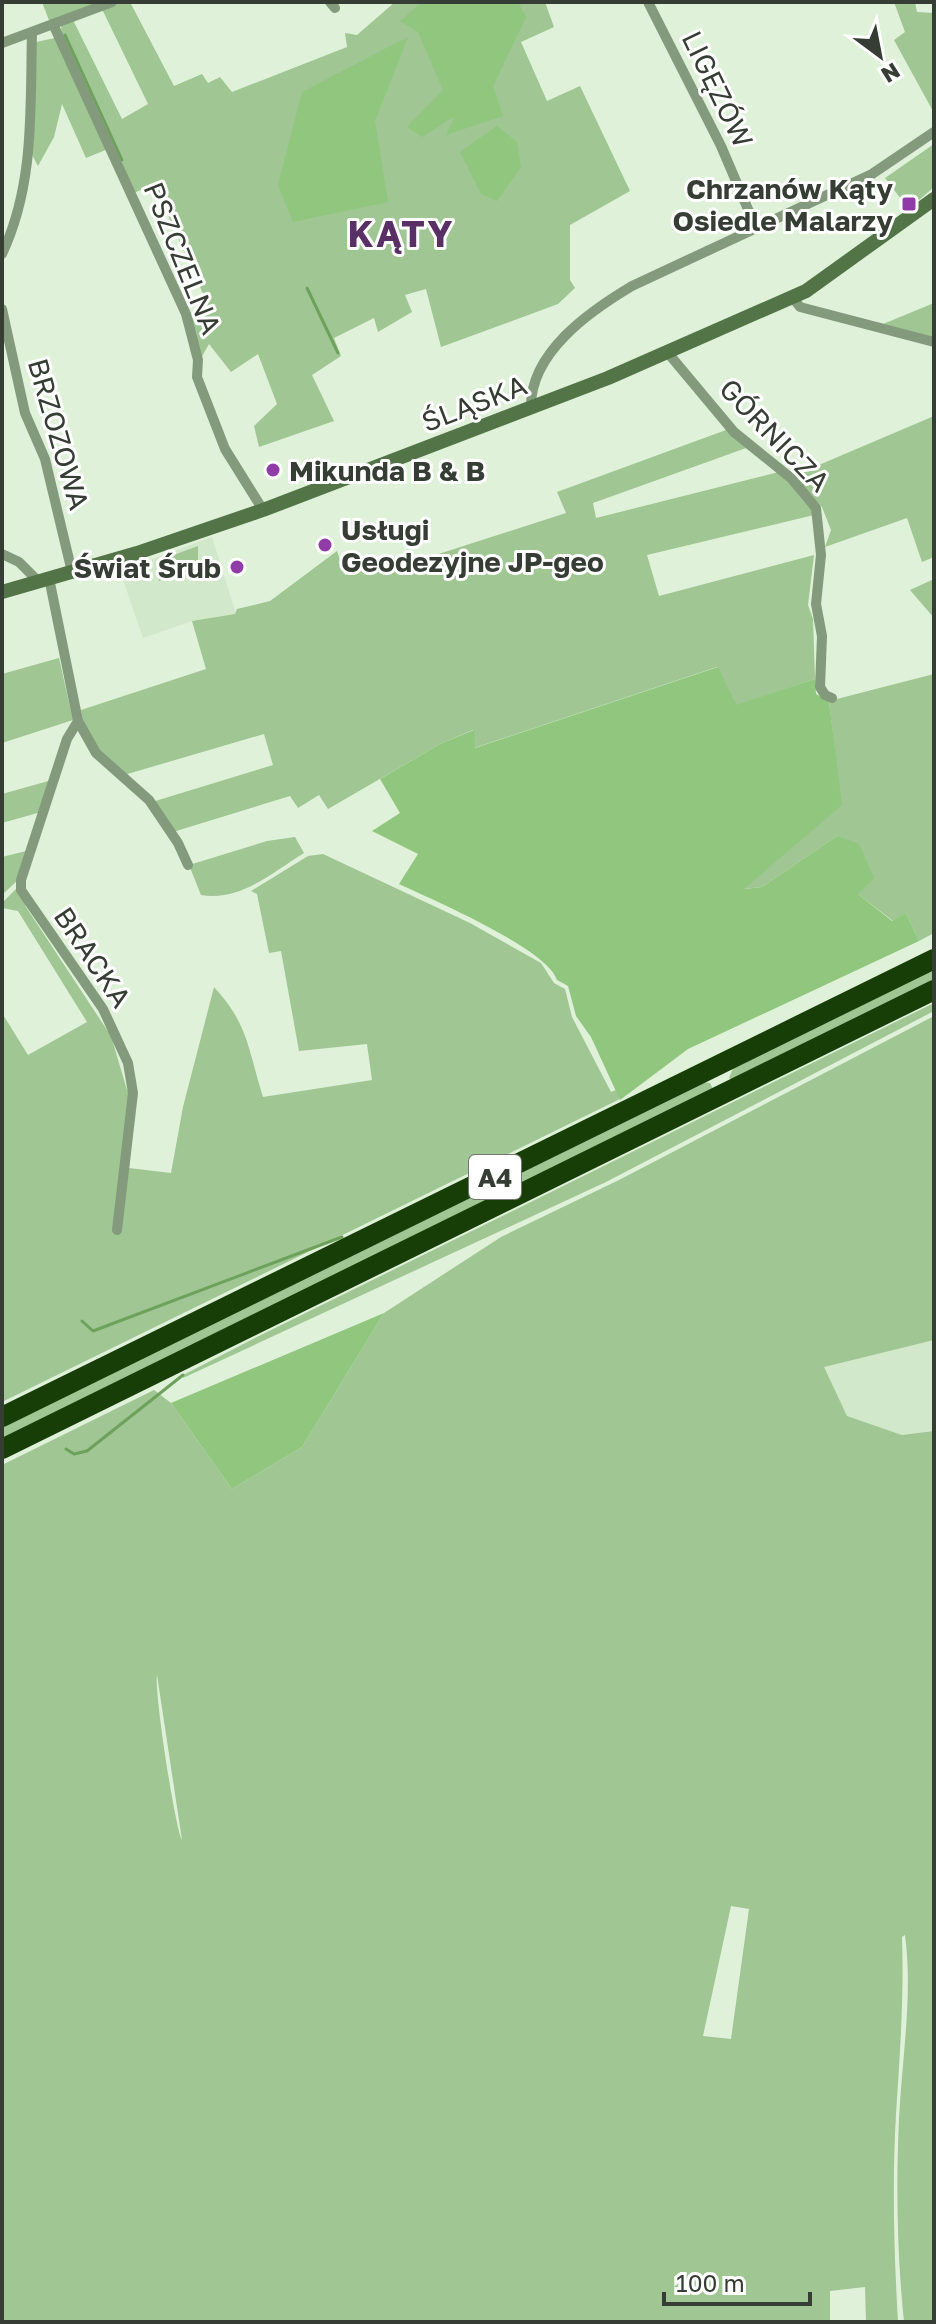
<svg xmlns="http://www.w3.org/2000/svg" width="936" height="2324" viewBox="0 0 936 2324" font-family="'Golos Text',sans-serif">
<rect width="100%" height="100%" fill="#dff1d9"/>
<g fill="#d1e8ca">
<polygon points="212,537 236,614 192,621 143,638 120,571"/>
<polygon points="934,1340 934,1431 902,1435 847,1416 823,1366"/>
</g>
<g fill="#9fc693" fill-rule="evenodd">
<polygon points="42,2 103,2 50,23"/>
<polygon points="121,2 130,2 174,86 202,74 208,83 220,77 232,92 347,47 345,33 357,35 395,2 545,2 554,27 521,42 547,101 580,86 630,191 570,225 570,280 575,288 558,304 441,347 426,289 405,295 412,312 378,332 374,318 334,338 341,356 312,375 334,421 259,447 254,426 277,404 258,354 231,372 209,344 200,360 189,315 208,305 154,184 134,193 62,39 61,25 73,20 122,119 148,104 102,9"/>
<polygon points="894,2 915,2 917,12 934,13 934,113 894,40 905,32"/>
<polygon points="55,38 108,149 86,158 62,104 54,137 38,166 31,153 36,42"/>
<polygon points="934,144 934,187 919,200 915,195 904,203 885,178"/>
<polygon points="934,303 934,338 883,324"/>
<polygon points="934,416 934,557 922,562 907,518 825,547 831,530 822,507 793,476"/>
<path d="M 726,430 L 749,447 L 593,503 L 596,518 L 779,472 L 808,500 L 814,515 L 647,555 L 659,596 L 814,555 L 808,605 L 813,619 L 815,679 L 735,706 L 717,667 L 474,748 L 473,730 L 440,744 L 328,809 L 319,795 L 298,808 L 290,796 L 173,832 L 152,802 L 273,765 L 264,734 L 124,775 C 104,757 84,738 81,710 L 206,669 L 192,621 L 235,614 L 237,609 L 270,601 L 337,551 L 345,575 L 385,562 L 389,570 L 566,513 L 557,492 Z"/>
<polygon points="198,546 198,569 159,581 157,561"/>
<polygon points="934,579 934,618 910,590"/>
<polygon points="59,658 73,720 2,743 2,674"/>
<polygon points="934,674 934,933 919,941 906,913 893,921 858,894 837,836 762,887 743,889 841,805 829,701"/>
<polygon points="52,780 41,812 2,823 2,794"/>
<path d="M 295,837 L 304,853 C 273,872 240,902 201,895 L 189,865 L 267,841 Z"/>
<polygon points="30,850 19,879 2,895 2,857"/>
<path d="M 323,854 L 470,923 L 541,963 L 554,983 L 565,989 L 572,1017 L 611,1092 L 616,1090 L 620,1099 L 2,1402 L 2,1013 L 28,1055 L 87,1022 L 18,911 L 2,908 L 2,903 L 19,886 L 26,907 L 111,1036 L 127,1090 L 136,1093 L 129,1168 L 171,1173 L 183,1107 L 214,987 C 249,1025 248,1050 263,1097 L 372,1080 L 367,1044 L 299,1051 L 281,951 L 269,953 L 257,894 L 251,891 L 308,856 Z"/>
<polygon points="934,965 934,983 732,1080 729,1078 734,1066"/>
<polygon points="934,1003 934,1011 606,1182 183,1378 183,1375 263,1334"/>
<path d="M 934,1016 L 934,1340 L 824,1367 L 847,1416 L 902,1435 L 934,1431 L 934,2322 L 904,2322 C 897,2255 896,2186 899,2119 C 902,2058 913,1996 905,1935 L 902,1937 C 904,1997 900,2054 896,2114 C 892,2183 894,2253 898,2322 L 866,2322 L 865,2287 L 830,2291 L 830,2322 L 2,2322 L 2,1465 L 154,1390 L 171,1403 L 232,1489 L 302,1447 L 384,1313 L 501,1237 L 619,1180 ZM 157,1675 L 182,1840 C 175,1828 154,1691 157,1675 ZM 731,1906 L 749,1909 L 731,2039 L 703,2036 Z"/>
<polygon points="701,1082 710,1083 713,1089 2,1442 2,1424"/>
</g>
<g fill="#90c67e">
<polygon points="422,2 518,2 526,17 493,86 503,116 446,135 455,116 422,137 407,127 443,90 418,32 400,21"/>
<polygon points="408,37 375,121 388,202 293,222 278,185 302,92"/>
<polygon points="497,126 517,142 521,167 497,201 481,194 460,152"/>
<path d="M 718,667 L 736,705 L 815,679 L 816,694 L 829,701 L 842,805 L 744,889 L 762,887 L 837,836 L 859,844 L 874,878 L 858,894 L 892,921 L 906,913 L 919,941 L 688,1049 L 620,1100 L 591,1037 L 576,1016 L 568,986 L 557,980 C 548,949 431,899 399,884 L 418,854 L 372,831 L 400,813 L 380,779 L 440,744 L 474,730 L 475,748 Z"/>
<polygon points="384,1313 302,1447 232,1489 171,1403"/>
</g>
<g fill="none" stroke-linecap="round" stroke-linejoin="round">
<g stroke="#6ea25c" stroke-width="3">
<polyline points="65,35 122,160"/>
<polyline points="307,288 338,353"/>
<polyline points="82,1321 93,1331 342,1237"/>
<polyline points="66,1449 74,1454 87,1451 183,1375"/>
</g>
<g stroke="#839b7c" stroke-width="10">
<polyline points="330,2 335,8"/>
<polyline points="648,2 721,146 756,228"/>
<polyline points="53,24 186,314 198,360 197,377 225,449 263,510"/>
<polyline points="2,43 112,2"/>
<path d="M 2,254 C 35,184 30,108 32,33"/>
<polyline points="793,298 800,307 934,342"/>
<polyline points="2,309 25,413 45,459 72,572"/>
<polyline points="668,353 734,432 791,478 816,508 821,555 816,604 822,636 820,687 825,695 832,698"/>
<path d="M 531,409 C 529,353 590,311 632,286 L 872,174 L 934,132"/>
<polyline points="2,554 19,562 38,581"/>
<polyline points="49,578 78,721 67,739 21,880 21,890 103,1009 128,1063 133,1093 117,1230"/>
<polyline points="78,721 96,753 149,800 178,843 188,865"/>
</g>
<polyline stroke="#527447" stroke-width="14" points="2,592 137,553 263,510 608,378 806,291 934,199"/>
<g stroke="#183e07" stroke-width="20">
<polyline points="2,1417 934,959"/>
<polyline points="2,1449 934,990"/>
</g>
</g>
<g fill="#913ba9" stroke="#fff" stroke-width="3">
<rect x="901" y="196" width="16" height="16" rx="4"/>
<circle cx="273" cy="470" r="8"/>
<circle cx="325" cy="545" r="8"/>
<circle cx="237" cy="567" r="8"/>
</g>
<g text-anchor="middle" dominant-baseline="central" stroke-width="6" stroke-linejoin="round" paint-order="stroke">
<rect fill="#fff" stroke="#727771" stroke-width="2" x="469" y="1155" width="52" height="44" rx="6"/>
<g font-size="26" font-weight="bold" fill="#363d34">
<text x="495" y="1177">A4</text>
</g>
<g font-size="28" fill="#363d34" stroke="#fff">
<text transform="translate(718 89) rotate(64)">LIGĘZÓW</text>
<text transform="translate(183 258) rotate(68)">PSZCZELNA</text>
<text transform="translate(474 403) rotate(-21)">ŚLĄSKA</text>
<text transform="translate(59 434) rotate(74)">BRZOZOWA</text>
<text transform="translate(775 435) rotate(46)">GÓRNICZA</text>
<text transform="translate(93 957) rotate(56)">BRACKA</text>
</g>
<g font-size="28" font-weight="bold" fill="#363d34" stroke="#fff" text-anchor="end">
<text x="893" y="188">Chrzanów Kąty<tspan x="893" dy="32">Osiedle Malarzy</tspan></text>
<text x="289" y="470" text-anchor="start">Mikunda B &amp; B</text>
<text x="341" y="529" text-anchor="start">Usługi<tspan x="341" dy="32">Geodezyjne JP-geo</tspan></text>
<text x="221" y="567">Świat Śrub</text>
</g>
<g font-size="36" font-weight="bold" letter-spacing="2" fill="#593066" stroke="#fff">
<text x="401" y="233">KĄTY</text>
</g>
</g>
<rect width="936" height="2324" fill="none" stroke="#363d34" stroke-width="8"/>
<g transform="translate(880 56) rotate(148)" stroke="#ffffff" stroke-width="6" paint-order="stroke">
<path d="M0-6L14 30L0 20L-14 30Z" fill="#363d34"/>
<text y="-12" font-size="22" font-weight="bold" text-anchor="middle" fill="#363d34">N</text>
</g>
<path d="M664 2292v12h146v-12" fill="none" stroke="#363d34" stroke-width="4"/>
<text x="676" y="2292" font-size="24" fill="#363d34" stroke="#ffffff" stroke-width="6" paint-order="stroke">100 m</text>
</svg>
